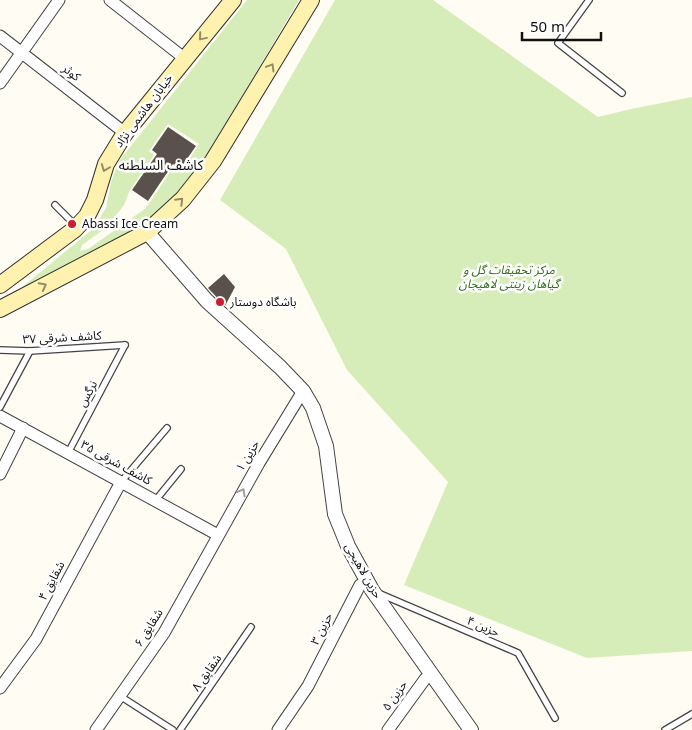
<svg xmlns="http://www.w3.org/2000/svg" width="692" height="730" viewBox="0 0 692 730" font-family="Georgia,'Noto Sans Arabic',serif">
<rect width="100%" height="100%" fill="#fffcf4"/>
<g fill="#d7edb9" fill-rule="evenodd">
<path d="M 247,0 L 299,0 L 201,165 L 182,191 L 153,216 L 122,236 L 21,288 L 94,228 L 106,208 L 111,182 L 119,161 ZM 168,124 L 199,144 L 182,171 L 174,166 L 146,208 L 88,249 L 80,251 L 82,245 L 106,228 L 124,205 L 130,190 L 154,155 L 149,151 Z"/>
<polygon points="335,0 433,0 598,117 631,109 692,97 692,651 587,658 404,585 448,482 347,370 286,249 220,200"/>
</g>
<g fill="#5a514c">
<polygon points="168,127 196,146 180,169 173,164 148,201 132,190 157,154 152,150"/>
<polygon points="224,274 235,287 225,306 208,288"/>
</g>
<g fill="none" stroke-linecap="round" stroke-linejoin="round">
<defs>
<g id="service">
<polyline points="589,0 558,43 622,93"/>
<polyline points="55,205 75,225"/>
<polyline points="0,350 30,351 125,345"/>
<polyline points="0,407 30,351"/>
<polyline points="68,453 125,345"/>
<polyline points="121,482 167,428"/>
<polyline points="155,501 181,469"/>
<polyline points="378,593 518,653 555,718"/>
<polyline points="120,696 173,730"/>
<polyline points="180,730 251,627"/>
<polyline points="665,730 692,714"/>
</g>
<g id="minor">
<polyline points="110,0 184,58"/>
<polyline points="0,36 125,133"/>
<polyline points="0,83 59,0"/>
<polyline points="0,416 218,535"/>
<polyline points="0,474 23,428"/>
<polyline points="0,688 36,639 121,482"/>
<polyline points="96,730 164,633 259,463 303,391"/>
<polyline points="278,730 308,686 360,585"/>
<polyline points="388,730 425,679"/>
</g>
<polyline id="tertiary" points="147,232 207,301 280,367 303,391 313,408 326,446 335,514 348,546 372,590 471,730"/>
<g id="secondary">
<polyline points="0,285 75,229 87,216 95,200 106,164 125,133 233,0"/>
<polyline points="0,309 147,232 183,199 213,161 311,0"/>
</g>
</defs>
<use href="#service" stroke="#434343" stroke-width="8"/>
<use href="#minor" stroke="#434343" stroke-width="13"/>
<use href="#tertiary" stroke="#434343" stroke-width="16"/>
<use href="#secondary" stroke="#323232" stroke-width="18"/>
<use href="#service" stroke="#fff" stroke-width="5.5"/>
<use href="#minor" stroke="#fff" stroke-width="11"/>
<use href="#tertiary" stroke="#fff" stroke-width="14"/>
<use href="#secondary" stroke="#fff2af" stroke-width="16"/>
</g>
<defs><path id="oneway-chevron" d="M-2-3.5L2.5 0L-2 3.5" fill="none" stroke-width="1.6" stroke-linecap="round" stroke-linejoin="round" transform="scale(1.25)"/></defs>
<g stroke="#938c67">
<use href="#oneway-chevron" transform="translate(202 37) rotate(130)"/>
<use href="#oneway-chevron" transform="translate(271 67) rotate(-59)"/>
<use href="#oneway-chevron" transform="translate(105 168) rotate(111)"/>
<use href="#oneway-chevron" transform="translate(180 201) rotate(-45)"/>
<use href="#oneway-chevron" transform="translate(43 286) rotate(-28)"/>
</g>
<use stroke="#9f9f9f" href="#oneway-chevron" transform="translate(242 492) rotate(-61)"/>
<g fill="#cc1c2d" stroke="#fff" stroke-width="2">
<circle cx="72" cy="224" r="5"/>
<circle cx="220" cy="302" r="5"/>
</g>
<g text-anchor="middle" dominant-baseline="central" stroke-width="5" stroke-linejoin="round" paint-order="stroke">
<g font-size="12" fill="#101010" stroke="#fff">
<text transform="translate(71 73) rotate(38)">کوثر</text>
<text transform="translate(144 111) rotate(-53)">خیابان هاشمی نژاد</text>
<text transform="translate(62 338) rotate(-3)">کاشف شرقی ۳۷</text>
<text transform="translate(88 394) rotate(-62)">نرگس</text>
<text transform="translate(248 456) rotate(-59)">حزین ۱</text>
<text transform="translate(116 463) rotate(29)">کاشف شرقی ۳۵</text>
<text transform="translate(363 571) rotate(60)">حزین لاهیجی</text>
<text transform="translate(52 581) rotate(-62)">شقایق ۴</text>
<text transform="translate(483 627) rotate(23)">حزین ۴</text>
<text transform="translate(149 628) rotate(-58)">شقایق ۶</text>
<text transform="translate(322 629) rotate(-63)">حزین ۳</text>
<text transform="translate(207 673) rotate(-55)">شقایق ۸</text>
<text transform="translate(395 696) rotate(-54)">حزین ۵</text>
</g>
<g font-size="12" fill="#101010" stroke="#fff" text-anchor="start">
<text x="82" y="224">Abassi Ice Cream</text>
<text x="230" y="302">باشگاه دوستار</text>
</g>
<g font-size="12" font-style="italic" fill="#306e1a" stroke="#fff">
<text x="509" y="270">مرکز تحقیقات گل و<tspan x="509" dy="14">گیاهان زینتی لاهیجان</tspan></text>
</g>
<g font-size="14" fill="#101010" stroke="#fff">
<text x="161" y="165">کاشف السلطنه</text>
</g>
</g>
<path d="M522 32v8h79v-8" fill="none" stroke="#101010" stroke-width="2.5"/>
<text x="530" y="32" font-size="15" fill="#101010" stroke="#ffffff" stroke-width="4" paint-order="stroke">50 m</text>
</svg>
